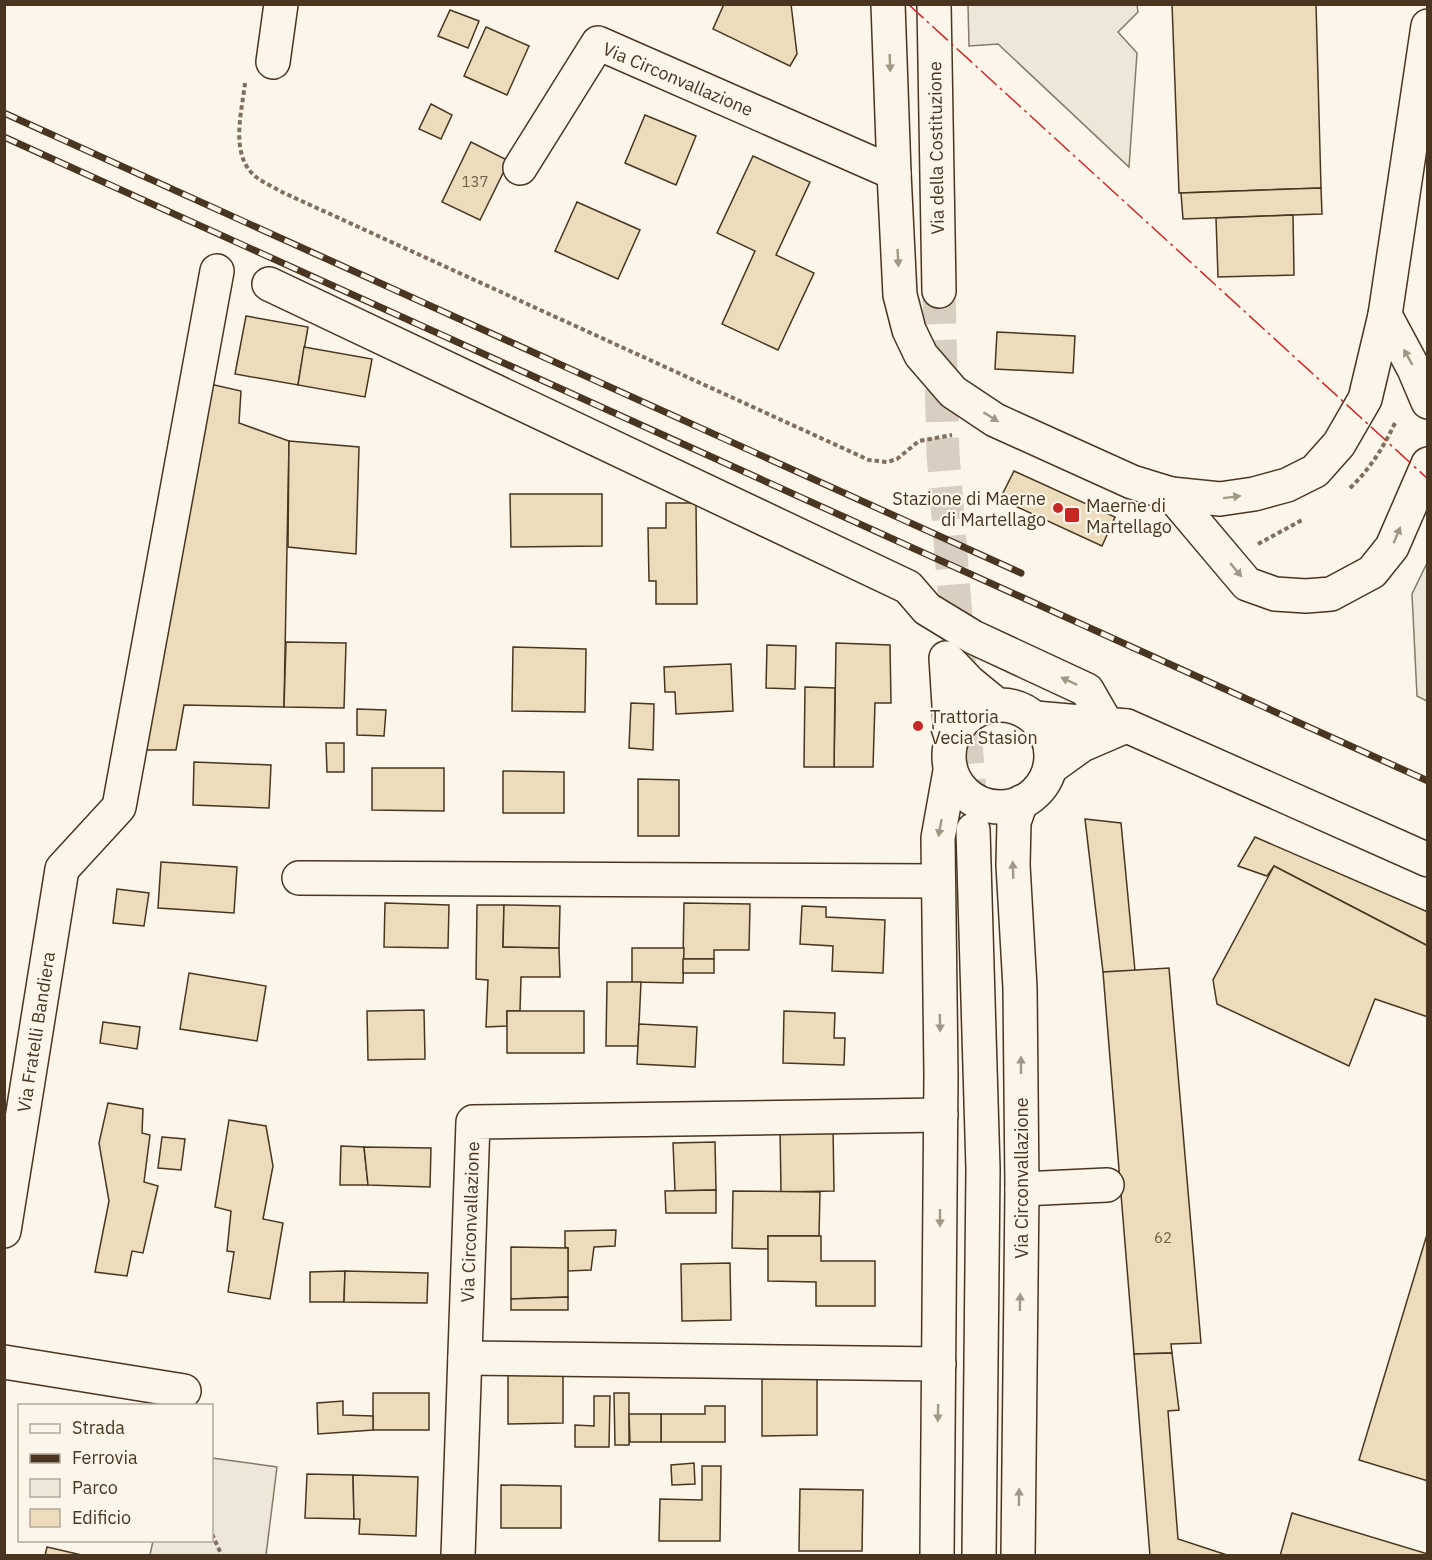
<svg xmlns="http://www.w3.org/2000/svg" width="1432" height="1560" viewBox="0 0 1432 1560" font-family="'IBM Plex Sans',sans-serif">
<rect width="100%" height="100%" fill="#fbf6e9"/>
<polygon fill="#ede6d9" stroke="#887966" stroke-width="1.5" points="212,1458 277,1467 266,1555 150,1555 153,1541 212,1540"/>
<g fill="#ede7d9" stroke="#887966" stroke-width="1.5">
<polygon points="968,5 1137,5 1138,12 1118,32 1137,53 1129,167 998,44 969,46"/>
<polygon points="1427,563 1427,701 1417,696 1412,594"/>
</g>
<g fill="#ecdcbc" stroke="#4a3520" stroke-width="1.5">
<polygon points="724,4 791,4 797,54 790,66 713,29"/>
<polygon points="1172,4 1316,4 1321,188 1179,193"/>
<polygon points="450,10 479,21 468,48 438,36"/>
<polygon points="486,27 529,46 507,95 464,76"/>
<polygon points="431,104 452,115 441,139 419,129"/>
<polygon points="645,115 696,136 676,185 625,163"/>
<polygon points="471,142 509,161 480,220 442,202"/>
<polygon points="753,156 810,182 776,255 814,273 778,350 722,324 755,251 717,233"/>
<polygon points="1321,188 1322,214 1183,219 1181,193"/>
<polygon points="577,202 640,230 618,279 555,251"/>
<polygon points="1293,215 1294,275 1218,277 1216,218"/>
<polygon points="246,316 308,327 298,385 235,374"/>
<polygon points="997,332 1075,336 1073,373 995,369"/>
<polygon points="304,347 372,359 365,397 298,385"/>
<polygon points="210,384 241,391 239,423 289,441 284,707 184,705 176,750 146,750"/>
<polygon points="289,441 359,447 356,554 288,547"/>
<polygon points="1014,471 1115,517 1102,546 1000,499"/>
<polygon points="510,494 602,494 602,546 511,547"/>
<polygon points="666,503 696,503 697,604 656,604 656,581 649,581 648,528 666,528"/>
<polygon points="286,642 346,643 344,708 284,707"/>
<polygon points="836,643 890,645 891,703 875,703 873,767 834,767"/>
<polygon points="767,645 796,646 795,689 766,688"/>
<polygon points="513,647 586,649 585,712 512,711"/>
<polygon points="731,664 733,711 676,714 675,692 665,692 664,667"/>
<polygon points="805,687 835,688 834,767 804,767"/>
<polygon points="631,703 654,704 653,750 629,748"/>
<polygon points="357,709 386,710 384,736 357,735"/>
<polygon points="326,743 344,743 344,772 327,772"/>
<polygon points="194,762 271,765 269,808 193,805"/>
<polygon points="372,768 444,768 444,811 372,810"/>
<polygon points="503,771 564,772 564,813 503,813"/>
<polygon points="638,779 679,780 679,836 638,836"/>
<polygon points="1085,819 1121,823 1135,971 1103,972"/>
<polygon points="1255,837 1428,912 1428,946 1274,866 1267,876 1238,866"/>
<polygon points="161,862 237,867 234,913 158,908"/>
<polygon points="1274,866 1428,946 1428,1017 1375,999 1349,1066 1217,1004 1213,980"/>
<polygon points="117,889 149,893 144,926 113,923"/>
<polygon points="385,903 449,905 448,948 384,947"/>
<polygon points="684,903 750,904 749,950 714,950 714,959 683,959"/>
<polygon points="477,905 504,905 503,947 559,948 560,977 521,977 520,1011 507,1011 507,1026 486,1027 488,980 476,979"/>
<polygon points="504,905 560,906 559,948 503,947"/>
<polygon points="802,906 826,907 826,917 885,920 883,973 832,971 833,946 800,944"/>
<polygon points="632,948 684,948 683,983 632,982"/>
<rect x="683" y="959" width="31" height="14"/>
<polygon points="1169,968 1201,1343 1171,1344 1172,1353 1134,1354 1103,972"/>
<polygon points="189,973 266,986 257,1041 180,1029"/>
<polygon points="607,982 641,982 638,1046 606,1046"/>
<polygon points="424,1010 425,1059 368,1060 367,1011"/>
<rect x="507" y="1011" width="77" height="42"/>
<polygon points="784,1011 835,1013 834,1038 845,1038 844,1065 783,1063"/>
<polygon points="103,1022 140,1027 137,1049 100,1043"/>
<polygon points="639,1024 697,1027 695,1067 637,1064"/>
<polygon points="108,1103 143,1109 142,1133 150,1135 144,1182 158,1186 143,1253 132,1251 127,1276 95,1272 109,1201 99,1143"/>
<polygon points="229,1120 266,1126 273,1166 263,1219 283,1223 270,1299 228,1292 234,1252 227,1251 231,1211 215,1207"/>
<polygon points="780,1127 833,1127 834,1191 781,1192"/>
<polygon points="162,1137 185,1139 181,1170 158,1168"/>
<polygon points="715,1142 716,1190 675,1191 673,1143"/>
<polygon points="341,1146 364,1147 368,1185 340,1185"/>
<polygon points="364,1147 431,1148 430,1187 368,1185"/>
<polygon points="716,1190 716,1213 666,1213 665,1191"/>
<polygon points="733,1191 820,1192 819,1236 768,1236 768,1249 732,1248"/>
<polygon points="616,1230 615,1246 594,1247 591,1270 568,1271 568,1248 565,1247 565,1231"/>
<polygon points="1428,1231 1428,1481 1359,1460"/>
<polygon points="768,1236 821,1236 821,1261 875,1261 875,1306 816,1306 816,1282 768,1281"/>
<polygon points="511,1247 568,1248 568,1297 511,1299"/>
<polygon points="730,1263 731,1320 682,1321 681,1264"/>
<polygon points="345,1271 344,1302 310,1302 310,1272"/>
<polygon points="345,1271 428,1273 427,1303 344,1302"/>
<polygon points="568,1297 568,1310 511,1310 511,1299"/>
<polygon points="1172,1353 1179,1410 1168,1411 1178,1539 1230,1556 1150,1556 1134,1354"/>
<polygon points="508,1371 563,1371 563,1423 508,1424"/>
<polygon points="817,1378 817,1435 762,1436 762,1379"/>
<rect x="373" y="1393" width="56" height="37"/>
<polygon points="614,1393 629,1393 629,1445 615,1445"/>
<polygon points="594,1396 610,1396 609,1447 575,1447 575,1425 594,1426"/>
<polygon points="343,1401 343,1415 373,1416 373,1430 318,1434 317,1403"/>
<polygon points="705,1406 725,1406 725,1442 661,1442 661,1414 705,1414"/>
<polygon points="629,1414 661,1414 661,1442 630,1442"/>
<polygon points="694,1463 695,1484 672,1485 671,1465"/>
<polygon points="702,1466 721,1466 720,1541 659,1541 660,1499 702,1500"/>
<polygon points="307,1474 353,1475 354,1519 305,1518"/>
<polygon points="353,1475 418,1477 416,1536 359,1534 360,1519 354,1519"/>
<polygon points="501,1485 561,1486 561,1528 501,1528"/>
<polygon points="800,1489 863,1490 862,1551 799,1551"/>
<polygon points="1292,1513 1428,1554 1428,1556 1280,1556"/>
<polygon points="47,1547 86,1556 45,1556"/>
</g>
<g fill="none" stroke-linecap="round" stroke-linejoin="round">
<polyline stroke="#d8cfc1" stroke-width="33" stroke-dasharray="33 16" stroke-linecap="butt" points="939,291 943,454 973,830"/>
<defs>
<g id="minor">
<polyline points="888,4 894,173 900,295 909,330 921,355 953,392 995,420 1132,482 1171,494 1220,499 1254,494 1287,485 1315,471 1339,444 1365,399 1385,315 1428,26"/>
<polyline points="273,62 281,4"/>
<polyline points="520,168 598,43 894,173"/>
<polyline points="269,284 908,587 927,609 973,637 1087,690 1106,723"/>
<polyline points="1385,315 1414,369 1428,402"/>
<polyline points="1171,494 1247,584 1275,594 1306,596 1331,594 1372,572 1392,547 1428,464"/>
<circle cx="1000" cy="756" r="51"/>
<polyline points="1035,718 1127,726 1428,860"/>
<polyline points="951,737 946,658 969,682 997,705"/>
<polyline points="1050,768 1082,745 1126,726"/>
<polyline points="299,878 938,881"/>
<polyline points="1022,1189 1107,1185"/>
<polyline points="4,1231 62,869 119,807 217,271"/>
<polyline points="465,1358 939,1364"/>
<polyline points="4,1362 184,1391"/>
<polyline points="458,1556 473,1122 941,1115"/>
<polyline points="937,1556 941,1075 938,838 950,771"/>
<polyline points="1018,1556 1022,1189 1020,988 1013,865 1014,822 1021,802"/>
</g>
<g id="major">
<polyline points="934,4 939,291"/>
<polyline points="973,830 983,1169 979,1556"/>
</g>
</defs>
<use href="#minor" stroke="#4a3520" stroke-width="36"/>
<use href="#major" stroke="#4a3520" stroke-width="36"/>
<g stroke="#7f6f5c" stroke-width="4" stroke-dasharray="4.5 3" stroke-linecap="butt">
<path d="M 245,83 C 242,112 229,155 256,177 C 264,183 275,188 284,193 L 869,460 L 887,462 L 897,459 L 919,441 L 952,435"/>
<path d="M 1350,488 C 1370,469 1383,448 1395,423"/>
<polyline points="1258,544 1304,519"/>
<polyline points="212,1534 222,1556"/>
</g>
<use href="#minor" stroke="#fbf6e9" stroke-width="33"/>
<use href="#major" stroke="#fbf6e9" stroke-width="33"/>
<defs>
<g id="rail">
<polyline points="4,113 1021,573"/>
<polyline points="4,137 1428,781"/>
</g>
</defs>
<use href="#rail" stroke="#4a3520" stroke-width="7"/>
<use href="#rail" stroke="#fbf6e9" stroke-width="4.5" stroke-dasharray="14" stroke-linecap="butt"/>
<polyline stroke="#c62828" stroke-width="1.5" stroke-dasharray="21 4.5 3 4.5" stroke-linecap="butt" points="908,4 1428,479"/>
</g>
<defs><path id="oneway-solid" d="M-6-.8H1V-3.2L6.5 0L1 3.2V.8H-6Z" transform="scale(1.5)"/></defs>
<g fill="#a29684">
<use href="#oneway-solid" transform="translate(890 63) rotate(88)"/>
<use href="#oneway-solid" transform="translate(898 258) rotate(87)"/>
<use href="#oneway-solid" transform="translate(1408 357) rotate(-119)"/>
<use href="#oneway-solid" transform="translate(991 417) rotate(32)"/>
<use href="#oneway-solid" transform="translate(1232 497) rotate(-7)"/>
<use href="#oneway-solid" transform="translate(1397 535) rotate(-67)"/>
<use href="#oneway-solid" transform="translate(1236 570) rotate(50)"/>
<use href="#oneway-solid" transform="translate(1069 681) rotate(-155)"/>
<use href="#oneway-solid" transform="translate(940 828) rotate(100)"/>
<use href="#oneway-solid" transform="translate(1013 870) rotate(-92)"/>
<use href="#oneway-solid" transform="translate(940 1023) rotate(89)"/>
<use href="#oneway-solid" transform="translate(1021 1065) rotate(-90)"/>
<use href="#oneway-solid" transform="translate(940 1218) rotate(90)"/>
<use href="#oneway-solid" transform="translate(1020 1302) rotate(-89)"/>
<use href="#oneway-solid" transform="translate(938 1413) rotate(91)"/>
<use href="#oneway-solid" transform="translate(1019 1497) rotate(-89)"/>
</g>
<g fill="#c62828" stroke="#fbf6e9" stroke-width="2">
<circle cx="1058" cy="508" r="6"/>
<rect x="1064" y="507" width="16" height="16" rx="3"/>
<circle cx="918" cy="726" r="6"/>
</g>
<g text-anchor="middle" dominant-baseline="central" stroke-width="4.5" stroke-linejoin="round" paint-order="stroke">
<g font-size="15" fill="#725f47">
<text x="475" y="181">137</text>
<text x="1163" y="1237">62</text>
</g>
<g font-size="18" fill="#4a3520" stroke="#fbf6e9">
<text transform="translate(678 79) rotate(23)">Via Circonvallazione</text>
<text transform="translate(936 148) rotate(-91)">Via della Costituzione</text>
<text transform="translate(36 1032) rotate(-81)">Via Fratelli Bandiera</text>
<text transform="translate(1021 1178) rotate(-90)">Via Circonvallazione</text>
<text transform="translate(470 1222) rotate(-88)">Via Circonvallazione</text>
</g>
<g font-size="18" fill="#4a3520" stroke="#fbf6e9" text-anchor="start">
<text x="1046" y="498" text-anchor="end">Stazione di Maerne<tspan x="1046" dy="21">di Martellago</tspan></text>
<text x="1086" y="505">Maerne di<tspan x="1086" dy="21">Martellago</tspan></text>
<text x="930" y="716">Trattoria<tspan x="930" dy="21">Vecia Stasion</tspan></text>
</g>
</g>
<rect width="1432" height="1560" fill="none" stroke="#4a3520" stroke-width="12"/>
<rect x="18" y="1404" width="195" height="138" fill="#fbf6e9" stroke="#b4a999" stroke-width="1.5"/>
<rect x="30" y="1424" width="30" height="9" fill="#fbf6e9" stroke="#b4a999" stroke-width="1.5"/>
<text x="72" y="1434" font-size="18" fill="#4a3520">Strada</text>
<rect x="30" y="1454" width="30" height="9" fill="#4a3520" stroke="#b4a999" stroke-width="1.5"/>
<text x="72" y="1464" font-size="18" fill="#4a3520">Ferrovia</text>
<rect x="30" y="1479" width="30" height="18" fill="#ede6d9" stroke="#b4a999" stroke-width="1.5"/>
<text x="72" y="1494" font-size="18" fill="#4a3520">Parco</text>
<rect x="30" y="1509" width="30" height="18" fill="#ecdcbc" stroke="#b4a999" stroke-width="1.5"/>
<text x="72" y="1524" font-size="18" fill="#4a3520">Edificio</text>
</svg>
